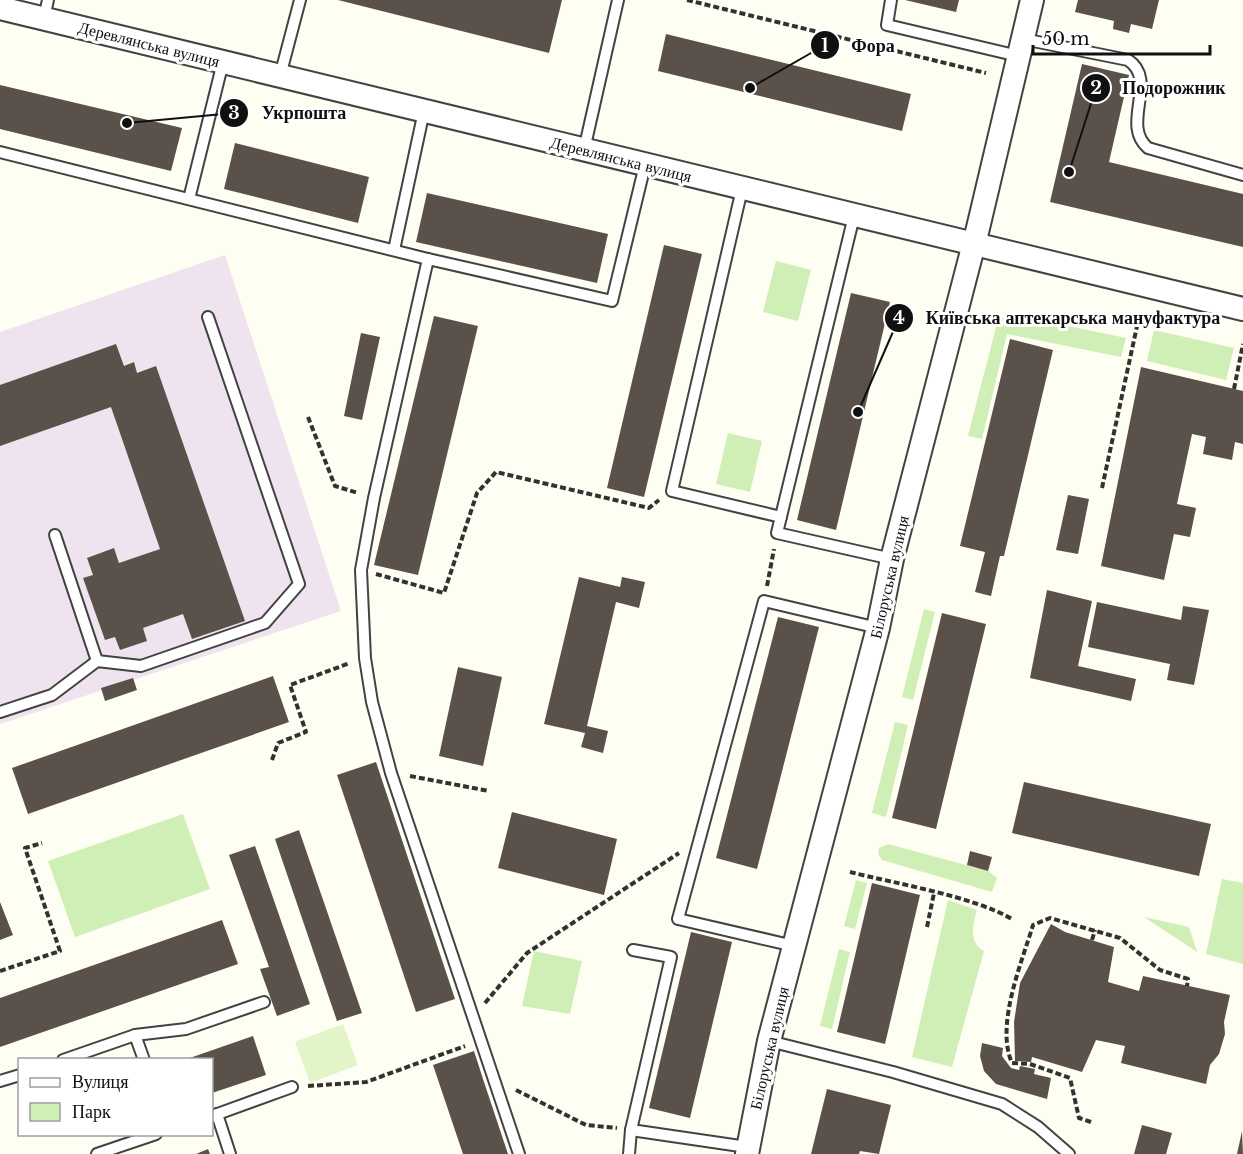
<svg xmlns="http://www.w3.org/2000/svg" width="1243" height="1154" viewBox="0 0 1243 1154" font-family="'Libre Baskerville',serif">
<rect width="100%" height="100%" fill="#fffef2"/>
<polygon fill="#efe3ef" points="225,255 341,611 0,724 0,332"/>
<g fill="#cfefb6">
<polygon points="776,261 811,270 798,321 763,312"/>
<polygon points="1010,314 1126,338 1121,357 1007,334 982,439 968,436 996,327 1001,319"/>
<polygon points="1154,330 1234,348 1226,380 1147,361"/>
<polygon points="728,433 762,441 750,492 716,484"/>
<polygon points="924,609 935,612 913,700 902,697"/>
<polygon points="895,722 908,725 886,817 872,813"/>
<polygon points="183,814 210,889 75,937 48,861"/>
<polygon points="888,844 988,871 997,878 992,892 882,860 878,854 879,848"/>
<polygon points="1222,879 1243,883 1243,964 1206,954"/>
<polygon points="856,880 867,883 855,929 844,926"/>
<path d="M 948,900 L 977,910 C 973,923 968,943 984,951 L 952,1067 L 912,1057 Z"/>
<polygon points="1144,917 1189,927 1197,952"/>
<polygon points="839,949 850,952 832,1029 820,1026"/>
<polygon points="534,951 582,961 570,1014 522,1006"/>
</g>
<polygon fill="#e2f5c9" points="343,1024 358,1065 310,1083 295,1042"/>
<g fill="#5a524a">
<polygon points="338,0 562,0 549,53"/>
<polygon points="905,0 959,0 956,12"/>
<polygon points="1078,0 1159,0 1152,29 1131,24 1129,33 1113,29 1114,21 1075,12"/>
<polygon points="666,34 911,94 902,131 658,71"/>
<polygon points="1082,64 1129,75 1109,162 1243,194 1243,247 1050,202"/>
<polygon points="0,85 182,128 171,171 0,129"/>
<polygon points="235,143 369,177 358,223 224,189"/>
<polygon points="427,193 608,234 597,283 416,242"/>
<polygon points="664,245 702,254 644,497 607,488"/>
<polygon points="851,293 890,302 836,530 797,520"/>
<polygon points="434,316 478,326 418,575 374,565"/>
<polygon points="361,333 380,337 362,420 344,416"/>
<polygon points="1010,339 1053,350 1004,556 1000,556 991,596 975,592 985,552 960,546"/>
<polygon points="116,344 124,366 134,362 137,373 156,366 245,621 192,639 183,614 143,628 147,641 120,650 115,637 105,640 83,578 93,575 87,558 114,548 119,563 160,549 111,407 0,446 0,385"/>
<polygon points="1141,367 1243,391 1243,444 1235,442 1232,460 1203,454 1206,437 1192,434 1177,504 1196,508 1190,537 1174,534 1164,580 1101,566"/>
<polygon points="1068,495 1089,499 1078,554 1056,550"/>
<polygon points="579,577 620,587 622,577 645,582 639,608 616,602 587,726 608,731 603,753 581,747 585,733 544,724"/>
<polygon points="1047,590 1092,601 1078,666 1136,679 1131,701 1030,678"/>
<polygon points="1097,602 1181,620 1183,606 1209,610 1194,685 1167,680 1170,664 1088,647"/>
<polygon points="942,613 986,624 936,829 892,818"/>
<polygon points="778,617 819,627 757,869 716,858"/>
<polygon points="458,667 502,677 483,766 439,756"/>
<polygon points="273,676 289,722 28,814 12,768"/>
<polygon points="133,678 137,690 105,701 101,688"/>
<polygon points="376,762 455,999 416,1012 337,775"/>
<polygon points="1024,782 1211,824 1199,876 1012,833"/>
<polygon points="512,812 617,839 604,895 498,868"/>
<polygon points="299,830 362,1013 337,1021 275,839"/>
<polygon points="255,846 310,1004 277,1016 260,969 269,967 229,855"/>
<polygon points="970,851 992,857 988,871 967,865"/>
<polygon points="872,883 920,895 885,1044 837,1032"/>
<polygon points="0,902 13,935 0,940"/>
<polygon points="222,920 238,964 0,1047 0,998"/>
<polygon points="1051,924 1065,932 1114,947 1108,982 1139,991 1143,976 1230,995 1224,1022 1225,1034 1219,1054 1210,1065 1206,1084 1121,1063 1125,1046 1096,1040 1082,1072 1032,1057 1031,1062 1015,1061 1014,1022 1020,983"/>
<polygon points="691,932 732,942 690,1118 649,1108"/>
<polygon points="253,1036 266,1075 212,1093 212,1060 184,1060"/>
<polygon points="982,1043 1003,1048 1002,1056 1011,1068 1019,1070 1020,1066 1035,1069 1034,1074 1051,1078 1047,1099 996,1084 984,1071 980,1056"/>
<polygon points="474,1051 483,1079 508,1154 463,1154 433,1065"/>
<polygon points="827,1089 891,1105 879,1154 860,1151 859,1154 811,1154"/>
<polygon points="1142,1125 1172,1133 1166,1154 1134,1154"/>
<polygon points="1242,1131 1243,1154 1237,1154"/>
<polygon points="208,1149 210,1154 196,1154"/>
</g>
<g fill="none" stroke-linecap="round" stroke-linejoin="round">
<defs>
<g id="lane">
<polyline points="891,0 887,25 1018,56"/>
<polyline points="44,18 48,0"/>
<path d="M 1023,39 L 1128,60 C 1159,80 1120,125 1148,148 L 1243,175"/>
<polyline points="280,76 300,0"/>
<polyline points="584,150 618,0"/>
<polyline points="0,152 428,259 612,301 645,165"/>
<polyline points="742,189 672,491 781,517"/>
<polyline points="189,199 223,62"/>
<polyline points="854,216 777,533 892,559"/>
<polyline points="394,250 424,111"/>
<polyline points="428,259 374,498 361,570 365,658 372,702 391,773 519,1154"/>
<polyline points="55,535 97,661"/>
<polyline points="0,712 52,695 97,661 141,666 265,623 299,584 208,317"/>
<polyline points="794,946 678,919 764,601 878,628"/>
<polyline points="135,1035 144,1060"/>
<polyline points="769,1041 893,1072 1002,1104 1038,1127 1069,1154"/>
<polyline points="63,1060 135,1035 186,1029 264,1002"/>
<polyline points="0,1081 20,1075"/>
<polyline points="217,1114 230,1154"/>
<polyline points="212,1116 292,1087"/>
<polyline points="631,1130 747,1147"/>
<polyline points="97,1154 156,1134"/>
<polyline points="629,1154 631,1130 671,957 633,950"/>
</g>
<g id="street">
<polyline points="0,8 1243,309"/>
<polyline points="747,1154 769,1041 878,628 892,559 978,228 1032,0"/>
</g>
</defs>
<use href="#lane" stroke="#434343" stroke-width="14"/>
<use href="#street" stroke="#434343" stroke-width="26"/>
<g stroke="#323232" stroke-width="4" stroke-dasharray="6 3" stroke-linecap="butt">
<polyline points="687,0 986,73"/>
<polyline points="1234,389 1243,344"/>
<polyline points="308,417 335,486 358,493"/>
<polyline points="1102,488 1139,317"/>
<polyline points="376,574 444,593 477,493 496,472 649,508 659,500"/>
<polyline points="767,586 774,549"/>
<polyline points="272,760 278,743 306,732 290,685 350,663"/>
<polyline points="410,776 489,791"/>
<path d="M 850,872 C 897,884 972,896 1012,919"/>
<polyline points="927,927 934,893"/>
<polyline points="1092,940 1095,930"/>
<polyline points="0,971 60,951 25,848 42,843"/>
<polyline points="485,1003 527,953 679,853"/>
<polyline points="308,1086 366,1082 465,1046"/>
<polyline points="516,1090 586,1125 617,1128"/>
<path d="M 1091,1122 L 1079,1118 L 1070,1078 L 1030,1064 L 1012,1063 C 995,1025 1022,962 1033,925 L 1050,918 L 1120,938 L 1160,970 L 1188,979 L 1187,986"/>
</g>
<use href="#lane" stroke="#fff" stroke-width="10"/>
<use href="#street" stroke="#fff" stroke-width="22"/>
</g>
<g text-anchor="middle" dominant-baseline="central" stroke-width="6" stroke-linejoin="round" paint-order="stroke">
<g font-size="16" fill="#101010" stroke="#fff">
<text transform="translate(149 44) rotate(14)">Деревлянська вулиця</text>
<text transform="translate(621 159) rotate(14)">Деревлянська вулиця</text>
<text transform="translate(889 577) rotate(-77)">Білоруська вулиця</text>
<text transform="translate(769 1048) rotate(-77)">Білоруська вулиця</text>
</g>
</g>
<path fill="none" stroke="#101010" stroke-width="2" d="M750 88L825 45M1069 172L1096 88M127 123L234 113M858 412L899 318"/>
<g fill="#101010" stroke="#fff" stroke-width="2">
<circle cx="750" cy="88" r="6"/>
<circle cx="1069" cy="172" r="6"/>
<circle cx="127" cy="123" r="6"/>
<circle cx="858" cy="412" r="6"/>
<circle cx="825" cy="45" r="15"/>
<circle cx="1096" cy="88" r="15"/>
<circle cx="234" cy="113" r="15"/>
<circle cx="899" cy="318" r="15"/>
</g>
<g font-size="18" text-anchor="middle" font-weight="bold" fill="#fff">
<text x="825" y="52">1</text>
<text x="1096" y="94">2</text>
<text x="234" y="119">3</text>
<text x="899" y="324">4</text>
</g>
<g font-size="18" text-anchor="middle" font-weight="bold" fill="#101010" stroke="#fff" stroke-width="6" stroke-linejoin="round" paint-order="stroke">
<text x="873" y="52">Фора</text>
<text x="1174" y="94">Подорожник</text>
<text x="304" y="119">Укрпошта</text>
<text x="1073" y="324">Київська аптекарська мануфактура</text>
</g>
<rect x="18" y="1058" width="195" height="78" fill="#ffffff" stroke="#9f9f9f" stroke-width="1.5"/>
<rect x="30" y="1078" width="30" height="9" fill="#ffffff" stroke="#9f9f9f" stroke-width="1.5"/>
<text x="72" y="1088" font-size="18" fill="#101010">Вулиця</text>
<rect x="30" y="1103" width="30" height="18" fill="#cfefb6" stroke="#9f9f9f" stroke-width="1.5"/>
<text x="72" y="1118" font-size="18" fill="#101010">Парк</text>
<path d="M1033 45v9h177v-9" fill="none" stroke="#101010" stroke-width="3"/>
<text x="1042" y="45" font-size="18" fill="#101010" stroke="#ffffff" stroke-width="4.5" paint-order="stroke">50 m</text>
</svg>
